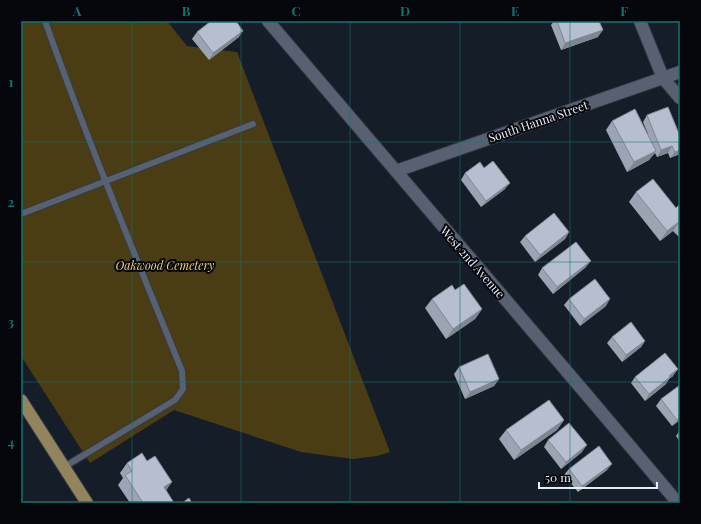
<svg xmlns="http://www.w3.org/2000/svg" width="701" height="524" viewBox="0 0 701 524" font-family="'Playfair Display',serif">
<rect width="100%" height="100%" fill="#151d29"/>
<polygon fill="#4b3d13" points="21,21 167,21 187,46 237,52 390,452 377,456 353,459 301,452 174,410 90,463 21,356"/>
<g fill="none" stroke-linecap="round" stroke-linejoin="round">
<defs>
<g id="service">
<path d="M 45,21 C 87,139 135,255 182,371 L 183,389 L 175,400 L 64,467"/>
<polyline points="21,214 253,124"/>
</g>
<g id="minor">
<polyline points="640,21 663,78 680,98"/>
<polyline points="396,171 680,72"/>
</g>
<polyline id="tertiary" points="268,21 592,401 678,503"/>
<polyline id="primary" points="21,400 87,503"/>
</defs>
<use href="#service" stroke="#353a43" stroke-width="8"/>
<use href="#minor" stroke="#353a43" stroke-width="14"/>
<use href="#tertiary" stroke="#353a43" stroke-width="14"/>
<use href="#primary" stroke="#353a43" stroke-width="14"/>
<use href="#service" stroke="#586171" stroke-width="6"/>
<use href="#minor" stroke="#586171" stroke-width="12"/>
<use href="#tertiary" stroke="#586171" stroke-width="12"/>
<use href="#primary" stroke="#92855d" stroke-width="12"/>
</g>
<g fill="#9ca4b3">
<polygon points="554,21 599,21 598,37 561,50 551,25"/>
<polygon points="197,32 239,37 209,60 192,39"/>
<polygon points="647,115 680,154 670,158 668,153 657,157 655,153 649,160 627,172 606,130 612,121 648,134 643,122"/>
<polygon points="484,168 505,189 481,207 461,180 465,173"/>
<polygon points="636,192 676,208 680,204 680,236 679,237 673,231 660,241 629,202"/>
<polygon points="569,232 565,239 535,262 520,242 525,236"/>
<polygon points="586,267 553,294 538,275 542,268"/>
<polygon points="455,290 482,309 475,319 446,339 425,308 432,299"/>
<polygon points="569,299 606,306 580,326 564,305"/>
<polygon points="612,337 645,341 641,347 622,362 607,343"/>
<polygon points="459,367 499,379 494,386 465,399 454,374"/>
<polygon points="673,376 669,379 666,384 645,401 631,383 635,377"/>
<polygon points="661,399 680,420 672,426 656,406"/>
<polygon points="564,420 557,430 514,460 499,439 506,430"/>
<polygon points="680,430 680,442 676,436"/>
<polygon points="548,440 582,452 561,469 544,447"/>
<polygon points="127,463 166,490 174,503 130,503 118,485 123,478 120,473"/>
<polygon points="569,469 607,470 578,492 564,475"/>
</g>
<g fill="#7f8692">
<polygon points="603,30 598,37 561,50 565,43"/>
<polygon points="243,31 239,37 209,60 213,53"/>
<polygon points="672,146 668,153 657,157 661,150"/>
<polygon points="680,150 680,154 670,158 675,152"/>
<polygon points="656,151 649,160 627,172 634,162"/>
<polygon points="510,183 505,189 481,207 486,201"/>
<polygon points="680,221 673,231 660,241 667,231"/>
<polygon points="569,232 565,239 535,262 540,255"/>
<polygon points="591,261 586,267 553,294 557,287"/>
<polygon points="610,299 606,306 580,326 584,319"/>
<polygon points="482,309 475,319 446,339 453,329"/>
<polygon points="645,341 641,347 622,362 626,355"/>
<polygon points="678,369 673,376 669,379 666,384 645,401 649,394 669,376"/>
<polygon points="499,379 494,386 465,399 470,392"/>
<polygon points="680,417 680,420 672,426 677,420"/>
<polygon points="564,420 557,430 514,460 521,450"/>
<polygon points="587,445 582,452 561,469 566,462"/>
<polygon points="612,464 607,470 578,492 582,486"/>
<polygon points="172,482 165,492 164,487"/>
</g>
<g fill="#b5bfd0" stroke="#7f8692">
<polygon points="211,21 236,21 243,31 213,53 197,32"/>
<polygon points="557,21 599,21 603,30 565,43"/>
<polygon points="668,107 680,136 680,150 675,152 672,146 661,150 647,115"/>
<polygon points="635,109 656,151 634,162 612,121"/>
<polygon points="493,161 510,183 486,201 465,173 480,162 484,168"/>
<polygon points="653,179 676,208 680,204 680,221 667,231 636,192"/>
<polygon points="554,213 569,232 540,255 525,236"/>
<polygon points="576,242 591,261 557,287 542,268"/>
<polygon points="595,279 610,299 584,319 569,299"/>
<polygon points="464,284 482,309 453,329 432,299 452,285 455,290"/>
<polygon points="631,322 645,341 626,355 612,337"/>
<polygon points="665,353 678,369 669,376 670,377 649,394 635,377"/>
<polygon points="488,354 499,379 470,392 459,367"/>
<polygon points="680,385 680,417 677,420 661,399"/>
<polygon points="549,400 564,420 521,450 506,430"/>
<polygon points="569,423 587,445 566,462 548,440"/>
<polygon points="599,446 612,464 582,486 569,469"/>
<polygon points="142,453 147,461 155,456 172,482 164,487 174,503 143,503 125,475 132,471 127,463"/>
<polygon points="189,498 192,503 182,503"/>
</g>
<path fill="none" stroke="#0f766e" stroke-width="1" stroke-opacity="0.55" d="M 132,21 L 132,503M 241,21 L 241,503M 350,21 L 350,503M 460,21 L 460,503M 570,21 L 570,503M 21,142 L 680,142M 21,262 L 680,262M 21,382 L 680,382"/>
<g text-anchor="middle" dominant-baseline="central" stroke-width="4" stroke-linejoin="round" paint-order="stroke">
<g font-size="12" fill="#e8eef6" stroke="#05070c">
<text transform="translate(538 121) rotate(-19)">South Hanna Street</text>
<text transform="translate(473 262) rotate(49)">West 2nd Avenue</text>
</g>
<g font-size="12" font-style="italic" fill="#f0cd71" stroke="#05070c">
<text x="165" y="265">Oakwood Cemetery</text>
</g>
</g>
<rect width="701" height="524" fill="none" stroke="#05070c" stroke-width="44"/>
<path d="M539 482v6h118v-6" fill="none" stroke="#e8eef6" stroke-width="2"/>
<text x="545" y="482" font-size="12" fill="#e8eef6" stroke="#05070c" stroke-width="3" paint-order="stroke">50 m</text>
<rect x="22" y="22" width="657" height="480" fill="none" stroke="#0f766e" stroke-width="1.5"/>
<g font-size="13" text-anchor="middle" font-weight="bold" fill="#0f766e">
<text x="77" y="16">A</text>
<text x="186" y="16">B</text>
<text x="296" y="16">C</text>
<text x="405" y="16">D</text>
<text x="515" y="16">E</text>
<text x="624" y="16">F</text>
<text x="11" y="87">1</text>
<text x="11" y="207">2</text>
<text x="11" y="327">3</text>
<text x="11" y="447">4</text>
</g>
</svg>
